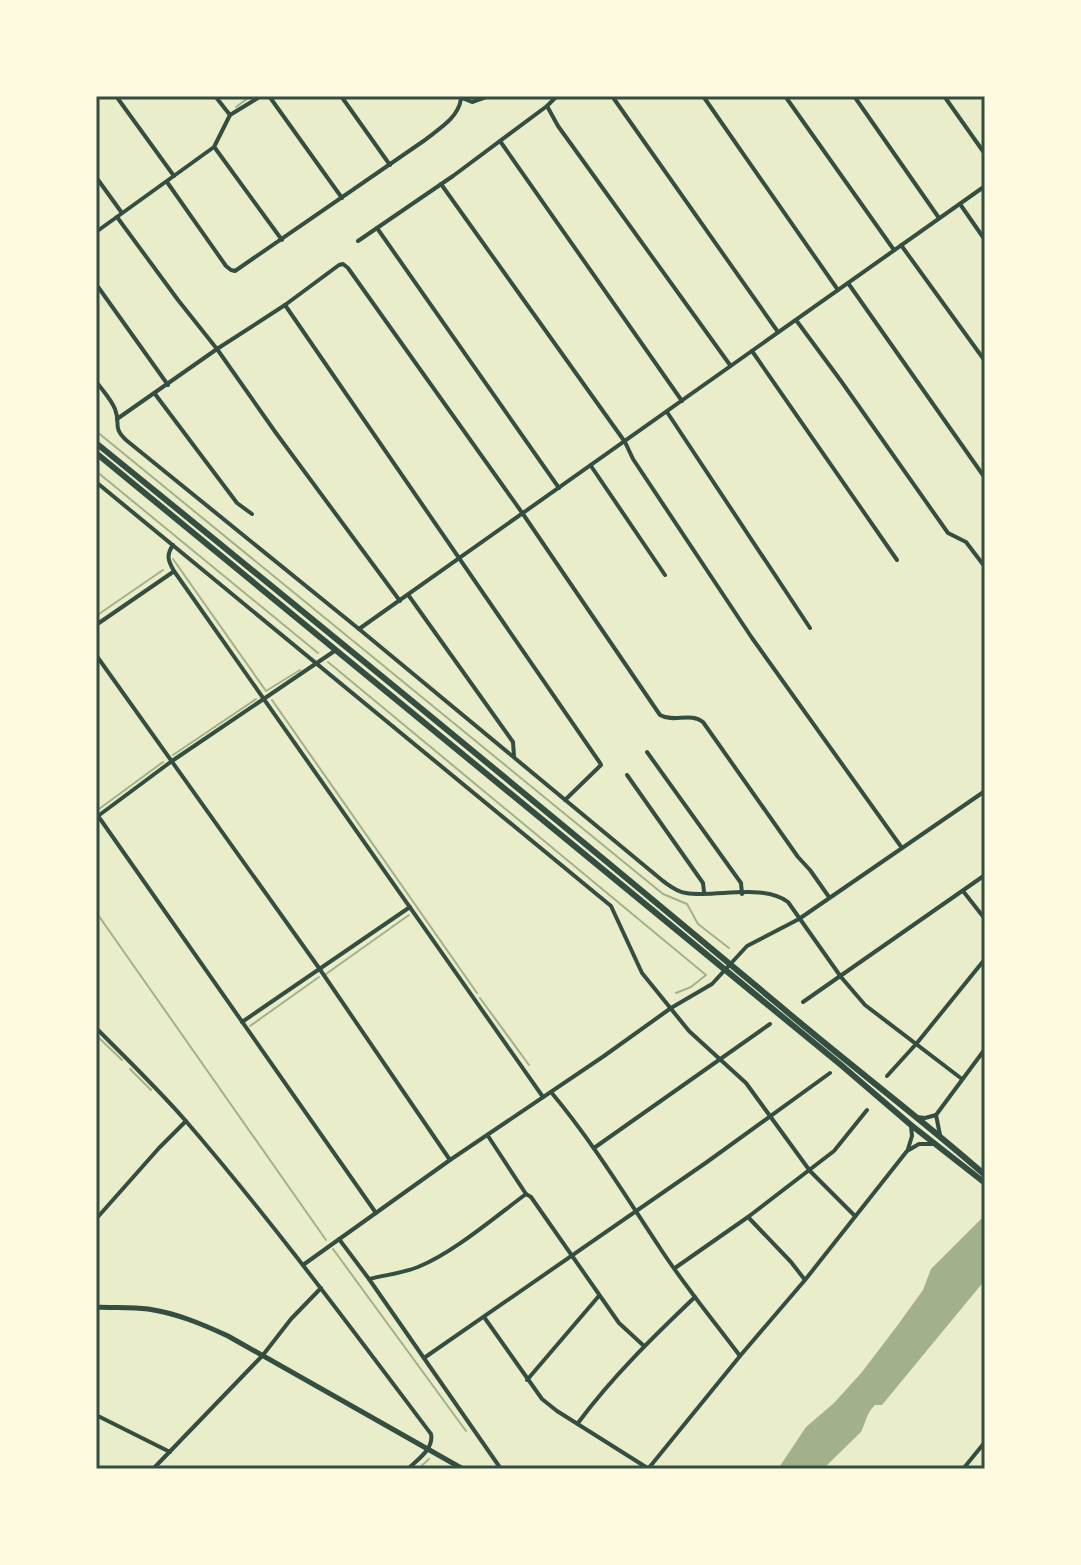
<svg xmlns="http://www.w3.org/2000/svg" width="1081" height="1565" viewBox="0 0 1081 1565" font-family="'Work Sans',sans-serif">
<rect width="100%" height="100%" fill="#e9edc9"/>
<path fill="#a3b18a" d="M 985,1215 L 985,1280 L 882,1405 L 875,1405 C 866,1414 866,1422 861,1432 L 823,1469 L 778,1469 L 806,1427 L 834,1403 L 862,1372 L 897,1326 L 923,1290 L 931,1269 Z"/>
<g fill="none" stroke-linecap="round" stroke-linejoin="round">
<g stroke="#a3b18a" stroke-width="2">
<polyline points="236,107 251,96"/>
<polyline points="96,431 663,894 687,904 698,924 729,948"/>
<polyline points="96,471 318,653"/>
<polyline points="173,559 266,691 300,670"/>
<polyline points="96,616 163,570"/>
<polyline points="328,662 706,975 691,987 676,993"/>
<polyline points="272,700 477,993"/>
<polyline points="173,755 256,699"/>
<polyline points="99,809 163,762"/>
<polyline points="96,912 326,1240"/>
<polyline points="326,974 409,915"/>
<polyline points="480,998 529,1065"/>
<polyline points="250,1026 319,977"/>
<polyline points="98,1037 122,1060"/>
<polyline points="130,1069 151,1090"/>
<polyline points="333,1249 466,1431"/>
<polyline points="418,1469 429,1459"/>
</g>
<g stroke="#344e41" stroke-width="4">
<polyline points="116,96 174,176"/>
<polyline points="215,96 230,115"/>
<polyline points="269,96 342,198"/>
<polyline points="341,96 390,165"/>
<polyline points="457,96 472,102 489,96"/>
<polyline points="612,96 778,332"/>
<polyline points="703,96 838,290"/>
<polyline points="785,96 894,250"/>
<polyline points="854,96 939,218"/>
<polyline points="944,96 985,154"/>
<polyline points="547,106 558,126 730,365"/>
<polyline points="500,141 682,401"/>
<polyline points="215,148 282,240"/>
<polyline points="96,177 122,213"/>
<path d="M 167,182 L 226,266 L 231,270 L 235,271 L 425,140 C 440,128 458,118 461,99"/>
<polyline points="441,184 625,442 633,459 752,638 902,848"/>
<polyline points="960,204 985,240"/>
<polyline points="117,217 178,300 217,349 276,433 400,601"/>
<polyline points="377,228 559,488"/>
<polyline points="96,232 214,147 230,115 261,96"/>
<polyline points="358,241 453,176 547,106 557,96"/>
<polyline points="901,245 985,361"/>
<polyline points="848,283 985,478"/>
<polyline points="96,284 168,385"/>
<polyline points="285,305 600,763 601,765 565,800"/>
<polyline points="796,320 841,381 948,533 966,542 985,567"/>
<polyline points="752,351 897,560"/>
<path d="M 96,381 C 102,390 111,399 115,409 C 121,424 112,427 126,440 L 359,629 L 663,881 C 670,886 677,892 686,893 C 715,898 763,883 788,902 L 841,977 L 865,1005 L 962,1079"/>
<polyline points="155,394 237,503 252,514"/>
<polyline points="667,412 810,628"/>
<path d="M 117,419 L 217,349 L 285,305 L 339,265 L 343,264 L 348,268 L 523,514 L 660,715 C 674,723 690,712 703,722 L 798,857 L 810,870 L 829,897"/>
<polyline points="591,466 665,575"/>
<polyline points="96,482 611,906 642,973 689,1031 746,1083 810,1171 855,1216"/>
<path d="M 173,545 C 166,555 168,561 174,571 L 543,1097"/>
<polyline points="409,596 513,742 514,756"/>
<polyline points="96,625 173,572"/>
<polyline points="359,629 985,186"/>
<polyline points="96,655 319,968 450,1160"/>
<polyline points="647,752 741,883 742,894"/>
<polyline points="627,775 703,883 704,892"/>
<polyline points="96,813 376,1213"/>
<polyline points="98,816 172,761 336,650"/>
<polyline points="963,891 985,919"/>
<polyline points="803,1002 985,875"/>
<polyline points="242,1022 410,907"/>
<path d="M 96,1028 C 126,1058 157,1088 185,1120 C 272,1221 351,1328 431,1434 C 434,1449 418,1459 408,1469"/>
<polyline points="887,1076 917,1043 985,959"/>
<path d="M 551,1092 C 592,1141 625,1195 660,1248 C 684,1285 713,1320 740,1356"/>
<polyline points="936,1115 940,1135"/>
<polyline points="917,1117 925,1118 936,1115 985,1049"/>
<polyline points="488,1136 526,1194 531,1197 619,1323 644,1346"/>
<polyline points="594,1148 770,1024"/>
<polyline points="908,1149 912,1136 911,1126"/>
<polyline points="748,1217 791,1262 805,1280"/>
<polyline points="96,1219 159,1148 186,1121"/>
<polyline points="339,1239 369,1279 501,1469"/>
<polyline points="303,1265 450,1160 604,1056 671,1008 712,984 747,946 799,919 985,791"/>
<polyline points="675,1268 748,1217 834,1151 867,1110"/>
<path d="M 369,1279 C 385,1275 403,1273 418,1267 C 453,1253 495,1217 526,1194"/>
<polyline points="484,1317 542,1399 557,1411 649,1469"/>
<polyline points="424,1358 707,1162 830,1073"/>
<polyline points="527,1380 598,1297"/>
<polyline points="96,1415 170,1452"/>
<path d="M 578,1423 C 612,1377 654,1336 695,1297"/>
<polyline points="153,1469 263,1355 291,1319 321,1288"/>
<polyline points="648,1469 740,1356 805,1280 907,1151 919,1144 933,1144"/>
<polyline points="963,1469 985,1442"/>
</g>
<path stroke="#344e41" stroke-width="5" d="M 96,1307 C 113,1308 131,1307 148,1309 C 176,1313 202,1324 228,1336 L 463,1469"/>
<g stroke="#344e41" stroke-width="6">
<path d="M 96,443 C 325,629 553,816 779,1005 C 847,1063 918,1116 985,1175"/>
<polyline points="96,453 841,1065 911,1125 985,1183"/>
</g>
</g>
<rect width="1081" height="1565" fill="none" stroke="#fefae0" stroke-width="196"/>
<rect x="98" y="98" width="885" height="1369" fill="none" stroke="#344e41" stroke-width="3"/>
</svg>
